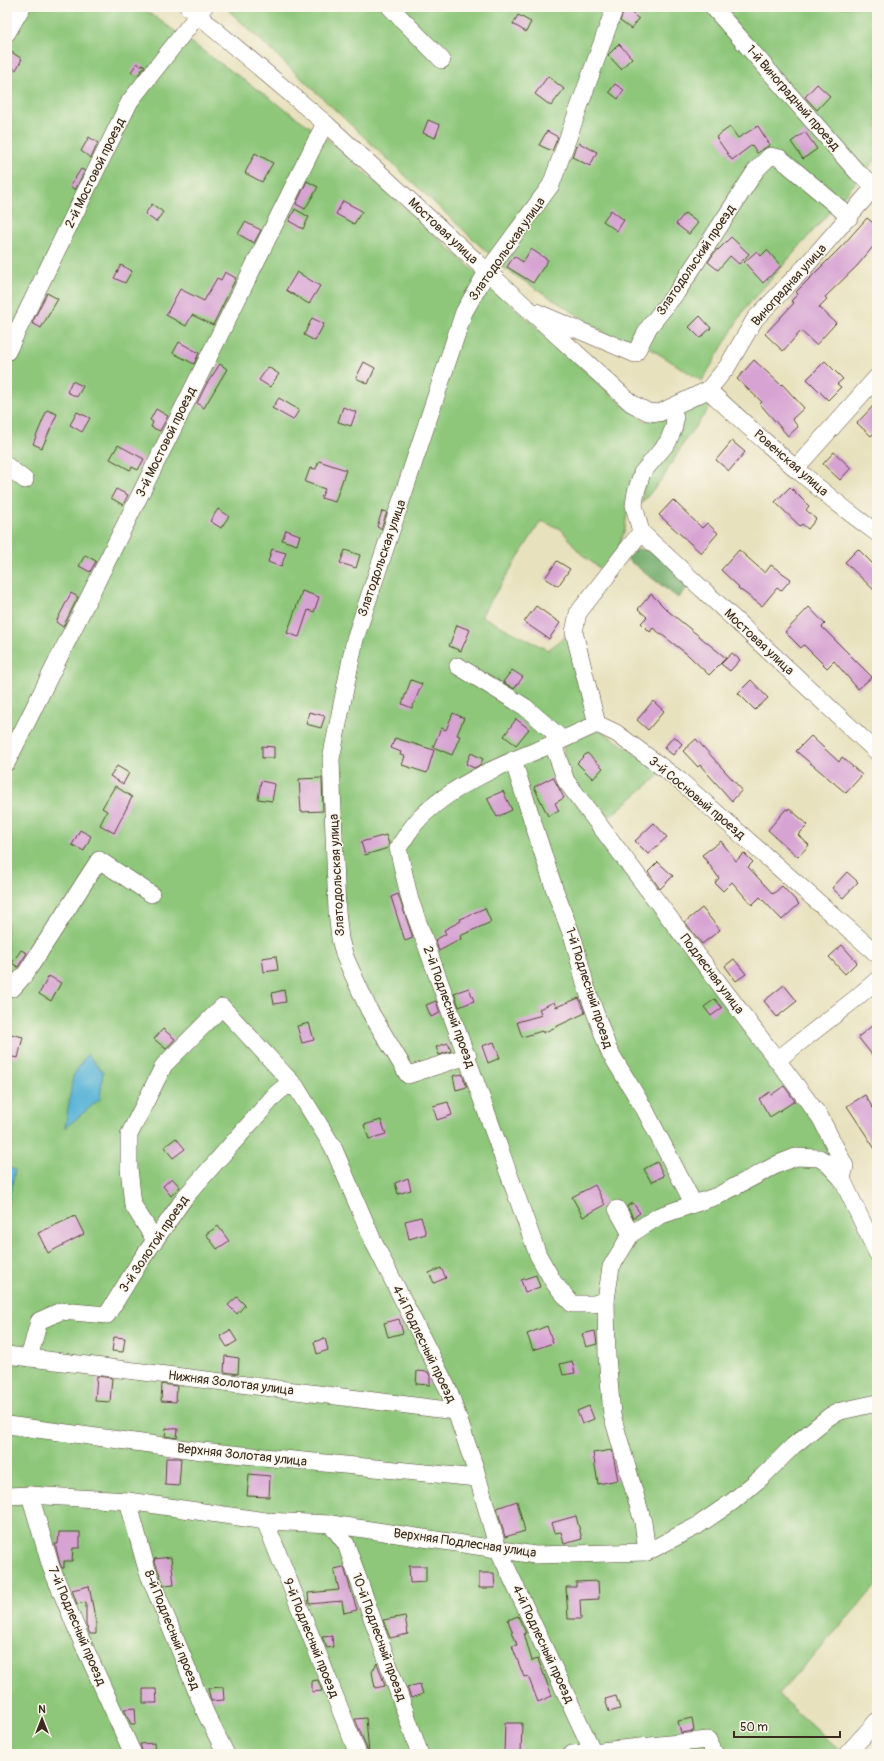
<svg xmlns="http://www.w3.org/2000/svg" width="884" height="1761" viewBox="0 0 884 1761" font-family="Pangolin,sans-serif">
<rect width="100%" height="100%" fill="#fbf7ec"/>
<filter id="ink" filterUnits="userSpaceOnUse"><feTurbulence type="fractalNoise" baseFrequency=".025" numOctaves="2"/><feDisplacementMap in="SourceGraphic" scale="8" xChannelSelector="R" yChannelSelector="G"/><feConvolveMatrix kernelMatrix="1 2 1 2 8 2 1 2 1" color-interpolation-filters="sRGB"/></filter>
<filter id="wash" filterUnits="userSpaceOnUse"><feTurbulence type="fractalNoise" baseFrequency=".012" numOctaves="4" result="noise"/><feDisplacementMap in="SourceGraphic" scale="16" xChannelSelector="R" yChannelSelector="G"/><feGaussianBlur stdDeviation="0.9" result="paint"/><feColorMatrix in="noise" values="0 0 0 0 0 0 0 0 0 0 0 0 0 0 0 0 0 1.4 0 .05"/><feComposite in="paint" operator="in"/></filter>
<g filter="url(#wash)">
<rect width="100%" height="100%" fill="#e8e1bd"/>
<g fill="#8ec77a" stroke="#64784c">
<polygon points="7,7 141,7 330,141 624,406 645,421 668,418 671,423 630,490 625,529 617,550 603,571 580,553 561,529 541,521 481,616 548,650 570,633 590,720 543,749 825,1128 877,1247 877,1585 778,1695 840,1750 838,1754 7,1754"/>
<polygon points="225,7 877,7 877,158 744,310 702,381 643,344 624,345 504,268"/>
<polygon points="704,400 713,403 686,439 663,478 641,504 646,473 680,411"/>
<polygon points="601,730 662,773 602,823 565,770 563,742"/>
</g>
<polygon fill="#72ac6a" stroke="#566b44" points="637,549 654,551 690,585 678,598 627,559"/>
<g fill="#59b4d7" stroke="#4a6f7a">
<polygon points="87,1054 103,1072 100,1099 65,1128 73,1076"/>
<polygon points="7,1167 15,1170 7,1209"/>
</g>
<g id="blocks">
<g fill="#d7a3d3">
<polygon points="625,8 639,19 631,29 620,21"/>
<polygon points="518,15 531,22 526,32 513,24"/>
<polygon points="619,44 632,58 621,69 608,55"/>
<polygon points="7,49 22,59 16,70 7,65"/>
<polygon points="137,63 141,66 142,64 145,66 137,76 131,72"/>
<polygon points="548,76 564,89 551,106 535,94"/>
<polygon points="615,84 624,90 618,99 609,92"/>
<polygon points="817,84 830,96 817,110 805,97"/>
<polygon points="428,120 440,125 435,138 423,133"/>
<polygon points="758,126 770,145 757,153 752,145 732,160 716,137 730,127 738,138"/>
<polygon points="547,131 558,137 552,151 539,145"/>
<polygon points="805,132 817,149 803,159 791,142"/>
<polygon points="89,137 98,143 91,158 81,151"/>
<polygon points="579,143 597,152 590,166 572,157 576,146 577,147"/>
<polygon points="255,153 273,163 262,182 245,173"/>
<polygon points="81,169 85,171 75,190 70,186"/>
<polygon points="307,181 318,187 305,209 296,204"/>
<polygon points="343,201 362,211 354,224 336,214"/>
<polygon points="152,204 163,212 156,222 145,214"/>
<polygon points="295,209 309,217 303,229 289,221"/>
<polygon points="611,210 624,220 617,231 603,221"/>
<polygon points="685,213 698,223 689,234 676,224"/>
<polygon points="867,218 877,226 877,242 857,266 825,297 827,299 819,307 836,323 816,345 801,331 783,351 765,334 794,303 791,301 798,294 796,292 843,245"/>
<polygon points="245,222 261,230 254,243 238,234"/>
<polygon points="731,237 749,254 739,264 730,256 718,270 708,262 717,249 718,250"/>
<polygon points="531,249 548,260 533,283 507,267 514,256 523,262"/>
<polygon points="767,250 781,266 763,283 744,262 757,251 761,256"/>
<polygon points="121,265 132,271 125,283 114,278"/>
<polygon points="225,272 236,278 213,325 192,315 186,326 166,315 180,289 204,301 217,278 221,280"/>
<polygon points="297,272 320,286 309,304 286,290"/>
<polygon points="47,293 58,299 41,328 32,323"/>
<polygon points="700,316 711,328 700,338 689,327"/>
<polygon points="312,318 324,324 315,341 304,335"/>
<polygon points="179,342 199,353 194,364 173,353"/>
<polygon points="754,360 781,385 782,384 804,408 792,419 798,427 788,436 760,404 762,402 737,379"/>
<polygon points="825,361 843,379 837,384 841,387 828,400 807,379"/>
<polygon points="364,362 375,368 368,384 356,378"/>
<polygon points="220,364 227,369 204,408 197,403 206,385"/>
<polygon points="268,367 279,374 270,387 259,380"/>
<polygon points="72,381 83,386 77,397 67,392"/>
<polygon points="279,398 299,410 293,420 272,408"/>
<polygon points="877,402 877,430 871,436 857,423"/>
<polygon points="343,407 356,412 351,426 338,422"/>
<polygon points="156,409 168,416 160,431 151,427 153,422 150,420"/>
<polygon points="47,410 57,414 42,448 33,444"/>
<polygon points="77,412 90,418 82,432 70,425"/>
<polygon points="732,441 745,452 729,471 716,460"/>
<polygon points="118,445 144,459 138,470 132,467 130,470 110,459"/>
<polygon points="834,452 851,468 840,480 823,464"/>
<polygon points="319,461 346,470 335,502 321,498 325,489 305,482 310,468 316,469"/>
<polygon points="790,487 809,506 806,510 816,519 808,529 802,524 800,526 775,502"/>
<polygon points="116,489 128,495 123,505 111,498"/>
<polygon points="673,500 702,528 707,523 718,533 701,553 659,515"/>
<polygon points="218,509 229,516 221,528 210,521"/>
<polygon points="382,511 387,512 381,529 377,527"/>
<polygon points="286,530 300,535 297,545 282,540"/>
<polygon points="272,549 286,553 281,567 268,562"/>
<polygon points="858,549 877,568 877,593 845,562"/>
<polygon points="345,550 360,555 356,568 340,563"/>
<polygon points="739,550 765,573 771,565 791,579 781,591 777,588 762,606 738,588 739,587 721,570"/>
<polygon points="85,555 96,561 90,572 79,566"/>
<polygon points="557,561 570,569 558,586 545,578"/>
<polygon points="302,591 319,597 314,612 308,610 299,637 287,633"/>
<polygon points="71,593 78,597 63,627 56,622"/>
<polygon points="651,594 668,611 726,658 709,675 687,654 653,628 650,632 641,623 647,617 638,609"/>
<polygon points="536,606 560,623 549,639 524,622"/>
<polygon points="809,607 825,624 822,627 872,677 858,689 834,661 827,668 804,645 801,648 785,632"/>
<polygon points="457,625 470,630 461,651 449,646"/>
<polygon points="732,653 740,660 730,671 721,664"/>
<polygon points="512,670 523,677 514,689 503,682"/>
<polygon points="411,680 422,684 412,708 402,704"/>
<polygon points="751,680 768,698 755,710 738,693"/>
<polygon points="653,701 664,711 648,730 637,720"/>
<polygon points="309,712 325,716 321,728 306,724"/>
<polygon points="453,713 464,718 457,735 460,736 452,755 433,747 441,728 446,730"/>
<polygon points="516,719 529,729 516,745 504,736"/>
<polygon points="674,736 682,744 673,755 664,748"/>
<polygon points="811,736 839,762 842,757 862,775 846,793 796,751"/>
<polygon points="395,738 434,750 427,773 402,765 405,756 400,755 401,752 391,748"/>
<polygon points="696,739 742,790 732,801 700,765 698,767 683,751"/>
<polygon points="262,746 274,747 274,758 262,758"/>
<polygon points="471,753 483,759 480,765 474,768 466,764"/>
<polygon points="587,753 603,768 593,779 577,763"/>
<polygon points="117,766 129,773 123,784 110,776"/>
<polygon points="553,777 564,798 555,803 559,811 548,816 534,787"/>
<polygon points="322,778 323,811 301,812 299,779"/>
<polygon points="261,781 275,784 272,801 258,799"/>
<polygon points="115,786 132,797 114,833 100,825 107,811 102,808"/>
<polygon points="503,791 512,810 497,817 487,798"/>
<polygon points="789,808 808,825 798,835 809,845 798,857 768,830 786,809 788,810"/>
<polygon points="654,823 667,837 648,854 635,841"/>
<polygon points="80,830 91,836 84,851 72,845"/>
<polygon points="386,835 389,844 388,848 365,855 361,842"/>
<polygon points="721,841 736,861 744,853 753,862 748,867 773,894 782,886 799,904 782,920 760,897 752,905 732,882 723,891 715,883 719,878 702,855"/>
<polygon points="658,862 673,876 660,889 648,872"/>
<polygon points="847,872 858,882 843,898 832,888"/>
<polygon points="398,894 413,938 405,941 391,897"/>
<polygon points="485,908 491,922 460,936 461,939 439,951 435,940 446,934 444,930 461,921 460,919"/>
<polygon points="702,908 720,930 702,944 685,922"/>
<polygon points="842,945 857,962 845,974 829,957"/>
<polygon points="21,950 27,953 18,967 12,963"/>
<polygon points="276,956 278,970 264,972 262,958"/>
<polygon points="734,959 746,974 736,981 725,966"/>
<polygon points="49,976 61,983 51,1001 39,994"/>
<polygon points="784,985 797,1001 777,1017 764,1001"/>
<polygon points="469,988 474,1001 459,1007 454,993"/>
<polygon points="284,990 286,1002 274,1004 272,993"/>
<polygon points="579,998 585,1013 543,1033 542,1031 522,1037 517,1022 542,1015 539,1009 554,1002 556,1007"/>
<polygon points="715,999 722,1008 711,1016 704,1007"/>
<polygon points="436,1001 440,1013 431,1017 426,1005"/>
<polygon points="877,1022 877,1061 858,1037"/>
<polygon points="309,1023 314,1040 302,1043 297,1026"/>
<polygon points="163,1029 175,1039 166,1049 154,1039"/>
<polygon points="7,1033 23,1037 18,1058 7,1056"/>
<polygon points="494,1042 500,1058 488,1063 482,1046"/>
<polygon points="448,1043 451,1051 439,1055 436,1047"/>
<polygon points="462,1074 467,1087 456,1090 453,1076"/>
<polygon points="784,1086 795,1101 770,1117 759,1099 770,1092 771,1095"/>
<polygon points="865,1095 877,1115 877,1152 847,1106"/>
<polygon points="448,1102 452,1115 437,1120 433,1106"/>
<polygon points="381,1120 386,1134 369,1139 364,1125"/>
<polygon points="176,1138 185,1149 173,1158 164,1147"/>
<polygon points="657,1162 664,1176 651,1182 644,1169"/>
<polygon points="172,1178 180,1187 171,1196 163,1186"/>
<polygon points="408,1178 411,1190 398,1194 395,1183"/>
<polygon points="595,1185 605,1205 583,1217 572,1197"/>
<polygon points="633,1203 640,1213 633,1218 627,1206"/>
<polygon points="75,1216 84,1234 48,1253 38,1233"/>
<polygon points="421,1217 426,1234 409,1239 405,1221"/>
<polygon points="218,1226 229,1241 217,1249 206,1234"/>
<polygon points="441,1268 446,1278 434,1283 429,1273"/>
<polygon points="536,1275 540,1287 525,1292 521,1280"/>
<polygon points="237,1297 245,1305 237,1314 228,1305"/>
<polygon points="399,1319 403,1333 388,1337 384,1323"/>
<polygon points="547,1326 553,1343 533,1350 527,1334"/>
<polygon points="230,1330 237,1341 227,1347 220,1336"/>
<polygon points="595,1331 597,1344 586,1347 582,1334"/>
<polygon points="114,1337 125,1338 123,1352 112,1351"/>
<polygon points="325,1338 328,1350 317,1354 314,1342"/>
<polygon points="225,1356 239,1358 238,1374 224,1372"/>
<polygon points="572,1361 575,1373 563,1375 560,1364"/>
<polygon points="417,1371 428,1372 430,1376 430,1385 416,1384"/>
<polygon points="97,1376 112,1378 110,1402 95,1401"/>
<polygon points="162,1384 177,1386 176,1402 161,1401"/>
<polygon points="589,1406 594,1419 582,1424 577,1411"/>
<polygon points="166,1428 178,1429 177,1438 165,1436"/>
<polygon points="612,1450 618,1480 598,1484 593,1453"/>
<polygon points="166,1458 181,1458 179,1486 165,1485"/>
<polygon points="249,1474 270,1476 269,1497 247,1496"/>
<polygon points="517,1501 525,1531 505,1537 497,1508"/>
<polygon points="576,1516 582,1539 564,1544 561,1532 554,1533 551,1523"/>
<polygon points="59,1532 80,1532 80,1548 73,1548 72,1561 64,1561 64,1568 62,1568 60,1564 55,1544 58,1544"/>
<polygon points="171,1557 174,1585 164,1586 154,1559"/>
<polygon points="409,1566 426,1566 426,1582 410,1583"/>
<polygon points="344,1567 357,1610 344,1613 342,1601 309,1604 308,1593 339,1590 334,1569"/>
<polygon points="479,1573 494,1573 495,1588 479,1588"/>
<polygon points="598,1581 599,1599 580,1600 581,1619 568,1619 566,1587 576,1587 576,1582"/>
<polygon points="89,1586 96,1623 96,1634 90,1634 86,1625 86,1602 77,1604 72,1590"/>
<polygon points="405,1616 408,1634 390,1638 383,1620"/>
<polygon points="518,1616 526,1633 524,1633 532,1661 538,1659 552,1696 538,1702 528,1676 524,1677 512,1646 517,1645 508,1620"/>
<polygon points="332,1636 333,1647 327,1648 322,1637"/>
<polygon points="377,1663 385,1686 375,1688 372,1672"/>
<polygon points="318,1680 322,1691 312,1692 312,1681"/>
<polygon points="420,1684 423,1694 411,1698 407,1687"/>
<polygon points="223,1687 224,1700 211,1701 208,1688"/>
<polygon points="143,1689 156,1689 157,1703 143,1703"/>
<polygon points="616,1696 620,1709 609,1712 605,1699"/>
<polygon points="135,1708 136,1724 131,1724 124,1709"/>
<polygon points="366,1718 369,1754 355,1719"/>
<polygon points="692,1718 694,1731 681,1733 678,1721"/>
<polygon points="505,1723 522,1723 521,1754 504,1753"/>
<polygon points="154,1743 155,1754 143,1754 140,1744"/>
</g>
</g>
</g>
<g filter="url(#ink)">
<use href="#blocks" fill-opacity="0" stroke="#554536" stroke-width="1"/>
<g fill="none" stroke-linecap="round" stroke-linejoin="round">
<defs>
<g id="minor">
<polyline points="188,7 325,123 631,403 648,412 659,413 708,390 727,367 755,319 804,268 877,184"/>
<polyline points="390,7 442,60"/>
<polyline points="713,7 858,173 876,186"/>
<polyline points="7,33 22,7"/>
<polyline points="536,312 635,354 649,327 677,292 756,170 770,156 780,158 850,217"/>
<polyline points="7,352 130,101 204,7"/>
<path d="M 708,390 C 763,440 817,490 877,533"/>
<polyline points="7,466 25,480"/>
<polyline points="795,469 877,377"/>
<polyline points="641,532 877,752"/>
<polyline points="641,532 634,505 636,492 642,473 668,442 674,427 675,417 670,408"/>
<polyline points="458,666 525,707 562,739"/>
<polyline points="597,724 553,744 566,781 820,1117 845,1166 842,1179 877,1253"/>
<polyline points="597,724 616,733 679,780 877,954"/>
<polyline points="597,724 574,632 578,613 641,532"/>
<path d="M 553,744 C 508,762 454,783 420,818 C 411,827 405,838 398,848 L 410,900 L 538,1255 L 554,1283 L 572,1304 L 594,1304 L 606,1300"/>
<polyline points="513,760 554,888 574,941 586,987 609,1051 645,1110 693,1203"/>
<polyline points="7,762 325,123"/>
<polyline points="7,984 13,988 26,973 99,860 151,894"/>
<polyline points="468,1056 408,1075 369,1010 345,957 340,939 337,911 331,759 355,639 464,312 487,272 551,185 615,7"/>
<polyline points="778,1060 786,1053 855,999 877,980"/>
<polyline points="617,1209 631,1234"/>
<polyline points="155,1240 133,1205 129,1168 129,1135 164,1065 222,1007 296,1087 333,1147 374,1243 449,1391 475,1468 498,1549 594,1754"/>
<polyline points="7,1355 455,1411"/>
<polyline points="29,1358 39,1321 61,1311 107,1315 139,1263 185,1197 276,1094 286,1086 296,1087"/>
<polyline points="7,1425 202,1451 477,1478"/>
<polyline points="30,1495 51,1567 80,1637 133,1754"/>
<polyline points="7,1496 30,1495 128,1501 265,1521 331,1524 535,1555 647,1552 697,1526 732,1502 763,1476 793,1446 830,1416 841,1411 877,1403"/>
<polyline points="128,1501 147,1570 206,1714 226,1754"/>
<polyline points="265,1521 358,1754"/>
<polyline points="331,1524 346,1544 420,1754"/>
<polyline points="647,1552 643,1522 612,1415 607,1356 606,1300 611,1267 631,1234 659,1216 717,1196 778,1164 796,1157 819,1158 827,1163 842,1179"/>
<polyline points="572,1754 708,1740 715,1754"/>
<polyline points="847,1754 877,1721"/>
</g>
</defs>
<use href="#minor" stroke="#554536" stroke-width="18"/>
<use href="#minor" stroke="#fff" stroke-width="17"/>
</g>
</g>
<g text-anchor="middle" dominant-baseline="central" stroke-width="3" stroke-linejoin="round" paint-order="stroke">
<g font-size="13" fill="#3b2a1e" stroke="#fbf7ec">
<text transform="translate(793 98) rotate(49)">1-й Виноградный проезд</text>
<text transform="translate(95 173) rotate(-64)">2-й Мостовой проезд</text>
<text transform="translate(443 231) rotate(43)">Мостовая улица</text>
<text transform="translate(507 249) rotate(-55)">Златодольская улица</text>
<text transform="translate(696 260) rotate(-56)">Златодольский проезд</text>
<text transform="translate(789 285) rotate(-48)">Виноградная улица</text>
<text transform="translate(166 442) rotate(-64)">3-й Мостовой проезд</text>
<text transform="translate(791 463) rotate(41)">Ровенская улица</text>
<text transform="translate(382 558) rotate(-71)">Златодольская улица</text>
<text transform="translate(759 642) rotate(43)">Мостовая улица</text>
<text transform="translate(697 798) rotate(40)">3-й Сосновый проезд</text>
<text transform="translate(337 875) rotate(-93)">Златодольская улица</text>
<text transform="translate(712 974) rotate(53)">Подлесная улица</text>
<text transform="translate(589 988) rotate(72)">1-й Подлесный проезд</text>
<text transform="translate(449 1007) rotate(70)">2-й Подлесный проезд</text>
<text transform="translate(154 1244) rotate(-56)">3-й Золотой проезд</text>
<text transform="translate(424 1344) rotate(64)">4-й Подлесный проезд</text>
<text transform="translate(231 1383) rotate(7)">Нижняя Золотая улица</text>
<text transform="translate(242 1455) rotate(6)">Верхняя Золотая улица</text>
<text transform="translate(465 1543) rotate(8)">Верхняя Подлесная улица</text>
<text transform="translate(77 1626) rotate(67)">7-й Подлесный проезд</text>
<text transform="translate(172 1630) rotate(68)">8-й Подлесный проезд</text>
<text transform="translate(379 1637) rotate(70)">10-й Подлесный проезд</text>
<text transform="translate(311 1638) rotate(68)">9-й Подлесный проезд</text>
<text transform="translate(543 1644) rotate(65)">4-й Подлесный проезд</text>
</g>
</g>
<rect width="884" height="1761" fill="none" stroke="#fbf7ec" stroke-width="24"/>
<g transform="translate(42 1719)" stroke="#fbf7ec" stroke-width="3" paint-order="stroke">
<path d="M0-3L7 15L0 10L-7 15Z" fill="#3b2a1e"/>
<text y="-6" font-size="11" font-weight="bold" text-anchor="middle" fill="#3b2a1e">N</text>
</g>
<path d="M734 1731v6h106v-6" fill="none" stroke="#3b2a1e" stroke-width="2"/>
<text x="740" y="1731" font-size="12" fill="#3b2a1e" stroke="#fbf7ec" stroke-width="3" paint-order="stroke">50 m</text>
</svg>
